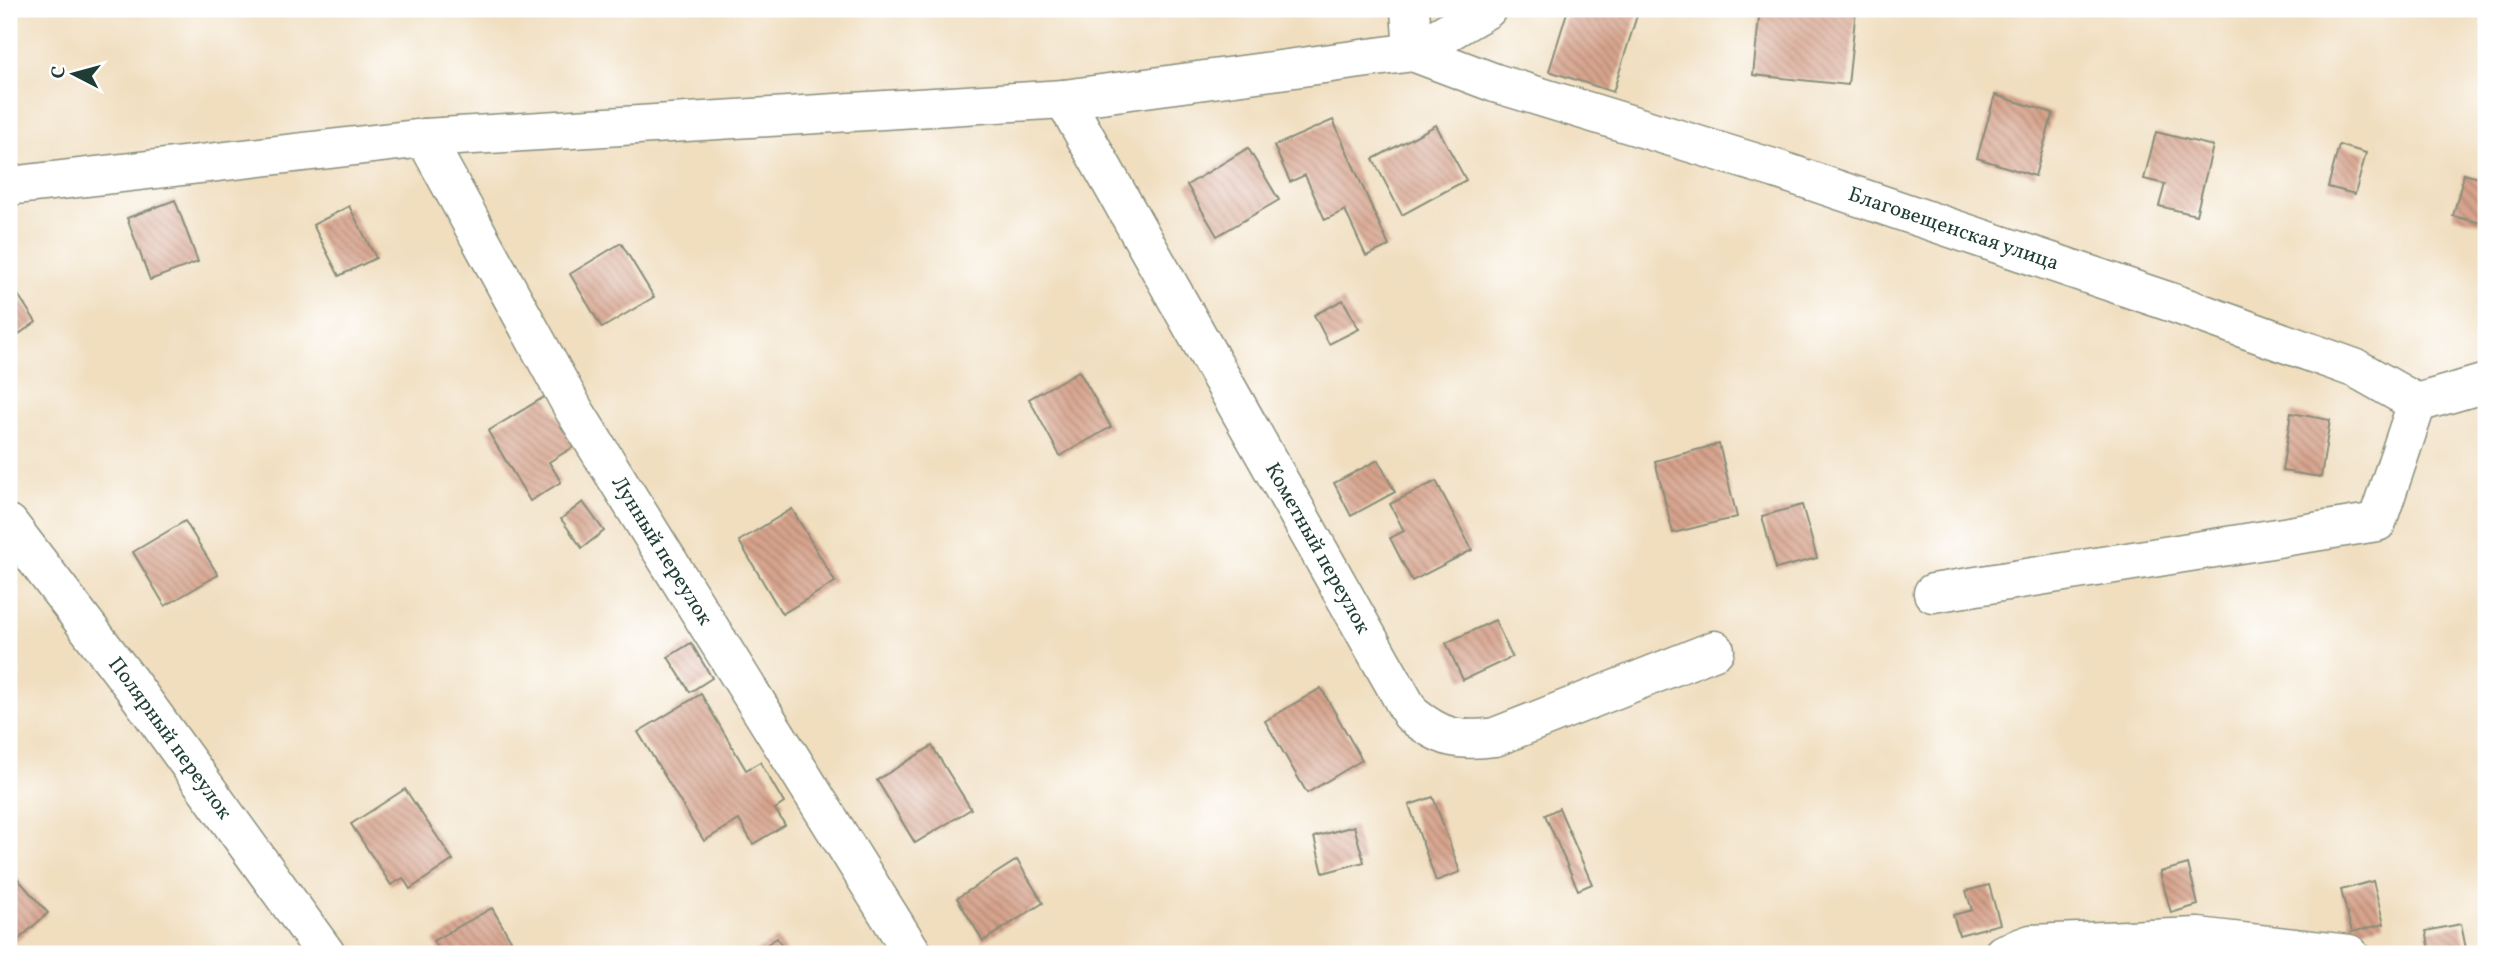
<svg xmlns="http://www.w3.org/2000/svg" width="2495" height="963" viewBox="0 0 2495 963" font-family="Vollkorn,serif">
<defs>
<pattern id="building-back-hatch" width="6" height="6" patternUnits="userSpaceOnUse" patternTransform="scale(1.75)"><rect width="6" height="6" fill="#d7a38c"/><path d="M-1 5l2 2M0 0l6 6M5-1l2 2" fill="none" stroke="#ae8673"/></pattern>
</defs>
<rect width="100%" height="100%" fill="#fff"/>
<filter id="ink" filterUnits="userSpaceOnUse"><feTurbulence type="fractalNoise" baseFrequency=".0143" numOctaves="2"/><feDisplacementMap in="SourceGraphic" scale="14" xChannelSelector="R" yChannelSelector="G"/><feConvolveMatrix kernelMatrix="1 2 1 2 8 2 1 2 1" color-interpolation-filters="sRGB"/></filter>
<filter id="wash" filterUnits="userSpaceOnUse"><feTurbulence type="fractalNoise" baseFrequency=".00686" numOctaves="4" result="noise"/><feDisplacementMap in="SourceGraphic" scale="28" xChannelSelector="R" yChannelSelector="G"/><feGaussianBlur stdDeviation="1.57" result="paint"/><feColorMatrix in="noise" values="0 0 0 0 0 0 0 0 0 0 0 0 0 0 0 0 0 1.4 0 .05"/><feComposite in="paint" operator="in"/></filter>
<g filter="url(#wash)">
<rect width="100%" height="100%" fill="#f0debf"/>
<g id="blocks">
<g fill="url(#building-back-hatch)">
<polygon points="1568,9 1639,9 1613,92 1549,71"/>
<polygon points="1760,9 1856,9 1848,85 1753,75"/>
<polygon points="1995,95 2053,113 2035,176 1977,158"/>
<polygon points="1333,120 1389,246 1366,256 1345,210 1325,220 1305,175 1290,182 1274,146"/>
<polygon points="1436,125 1466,180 1402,215 1373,159"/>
<polygon points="2156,132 2213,146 2196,215 2159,206 2165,184 2144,179"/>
<polygon points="2339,145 2366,153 2355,194 2328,187"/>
<polygon points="1248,148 1279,200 1217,236 1187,185"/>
<polygon points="2464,174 2486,180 2486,201 2481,223 2453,216"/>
<polygon points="175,200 198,262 150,280 127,218"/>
<polygon points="349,206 376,258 339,276 313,225"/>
<polygon points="621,243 654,297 602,328 570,274"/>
<polygon points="9,281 36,322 9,341"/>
<polygon points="1343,300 1359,329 1329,344 1314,315"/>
<polygon points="1079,371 1111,427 1060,456 1029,399"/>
<polygon points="546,396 575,446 549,462 561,482 530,501 488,431"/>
<polygon points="2291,413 2330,420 2321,477 2282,471"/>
<polygon points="1719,444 1737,517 1673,533 1655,461"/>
<polygon points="1378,460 1395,492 1351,516 1334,483"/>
<polygon points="1436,481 1472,550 1412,581 1390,538 1404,531 1390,504"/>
<polygon points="583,502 604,531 582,548 561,519"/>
<polygon points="1802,505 1817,558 1776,569 1762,516"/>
<polygon points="792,509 835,582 782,614 739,541"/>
<polygon points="185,521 218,575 165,606 133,552"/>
<polygon points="1495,620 1512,657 1463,680 1446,643"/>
<polygon points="691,643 712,678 690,692 668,657"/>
<polygon points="1321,688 1362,760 1307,793 1265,721"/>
<polygon points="701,694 746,770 760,762 784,803 775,809 785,825 753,844 739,820 704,841 638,732"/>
<polygon points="932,746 971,809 915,843 877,780"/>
<polygon points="405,789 453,860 410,889 403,878 391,885 351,824"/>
<polygon points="1433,797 1460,872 1436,881 1409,805"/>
<polygon points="1559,808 1592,884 1578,890 1545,815"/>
<polygon points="1354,826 1364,862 1323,873 1314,837"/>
<polygon points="1017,860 1043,903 983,941 957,898"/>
<polygon points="2188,864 2198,905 2171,913 2160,872"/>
<polygon points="9,869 48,913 9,948"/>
<polygon points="2373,881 2384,924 2352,932 2341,890"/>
<polygon points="1989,885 2000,924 1959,935 1953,915 1972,910 1966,891"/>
<polygon points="492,908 519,954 440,954 433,941"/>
<polygon points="2461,924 2467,954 2431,954 2426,931"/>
<polygon points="777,938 787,954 751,954"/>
</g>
</g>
</g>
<g filter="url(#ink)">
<use href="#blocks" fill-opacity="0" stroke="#888e7a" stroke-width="2"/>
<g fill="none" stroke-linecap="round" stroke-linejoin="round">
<defs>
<g id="minor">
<polyline points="1410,9 1413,52"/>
<path id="s1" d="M 1413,52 L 1495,83 L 1776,169 L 2173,303 L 2357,369 L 2417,403 L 2486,383"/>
<path id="s2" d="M 1064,99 L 1411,714 C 1441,738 1457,742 1495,737 L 1715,650"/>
<path id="s3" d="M 425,138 L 574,410 L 913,954"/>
<polyline points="9,186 425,138 1064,99 1413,52 1487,9"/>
<path id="s4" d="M 9,524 L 131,684 L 326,954"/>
<polyline points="1933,593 2377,522 2417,403"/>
<polyline points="2003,954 2031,944 2198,937 2349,954"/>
</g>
</defs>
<use href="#minor" stroke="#888e7a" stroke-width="41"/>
<use href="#minor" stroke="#fff" stroke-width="38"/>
</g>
</g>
<g text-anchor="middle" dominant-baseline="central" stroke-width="5" stroke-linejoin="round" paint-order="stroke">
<g font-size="21" fill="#1f3d34" stroke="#fff">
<text stroke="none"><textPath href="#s1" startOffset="569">Благовещенская улица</textPath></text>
<text stroke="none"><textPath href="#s2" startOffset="516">Кометный переулок</textPath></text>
<text stroke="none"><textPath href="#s3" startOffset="476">Лунный переулок</textPath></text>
<text stroke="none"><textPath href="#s4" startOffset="268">Полярный переулок</textPath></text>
</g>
</g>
<rect width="2495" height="963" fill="none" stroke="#fff" stroke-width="35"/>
<g transform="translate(74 74) rotate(276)" stroke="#ffffff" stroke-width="5" paint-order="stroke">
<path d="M0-5L12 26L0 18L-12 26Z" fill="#1f3d34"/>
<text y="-10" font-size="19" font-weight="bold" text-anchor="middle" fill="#1f3d34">С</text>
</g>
</svg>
